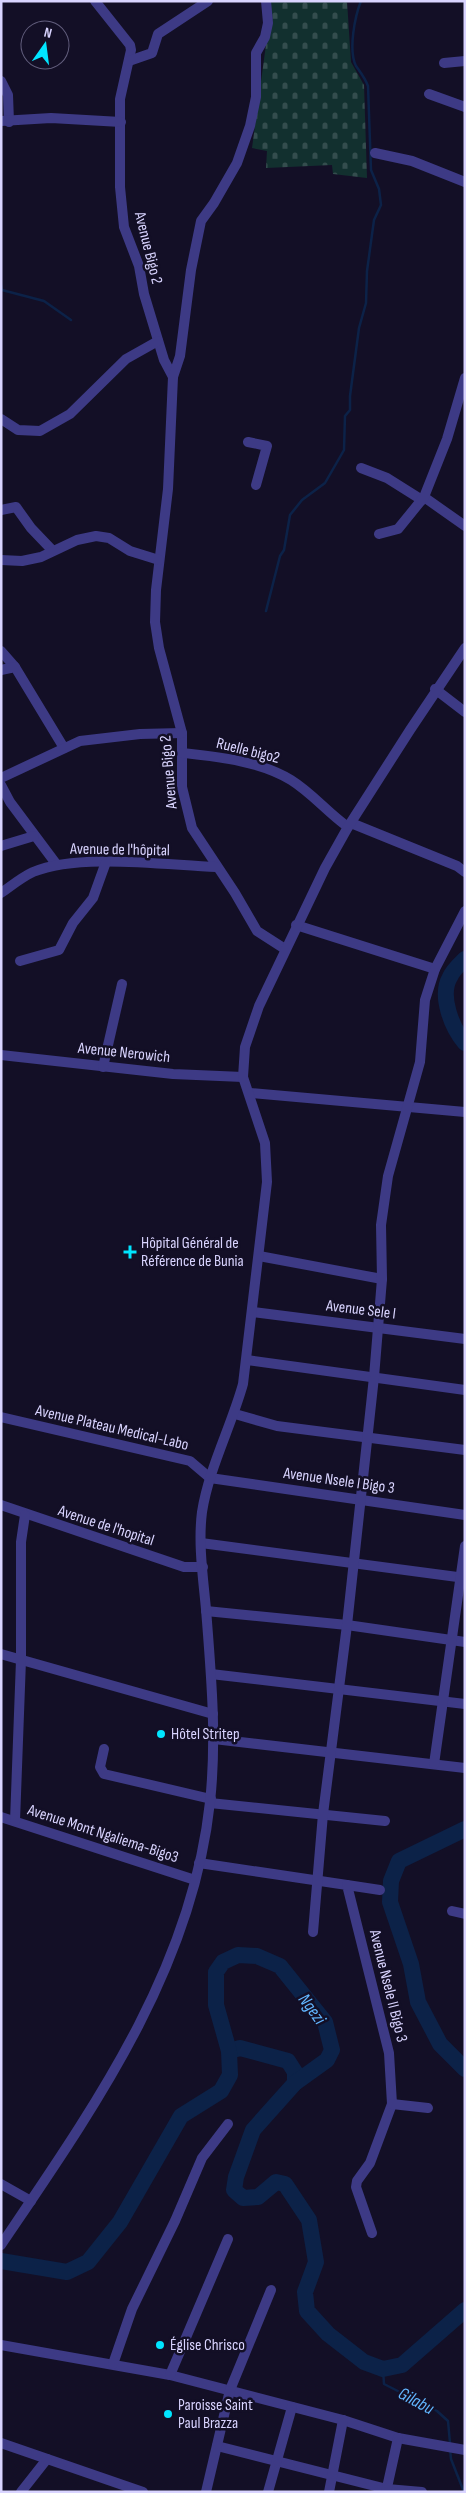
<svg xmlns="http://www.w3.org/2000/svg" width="466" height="2493" viewBox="0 0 466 2493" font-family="'Sofia Sans Condensed',sans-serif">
<defs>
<pattern id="cemetery-stones" width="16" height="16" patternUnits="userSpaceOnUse" patternTransform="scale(1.25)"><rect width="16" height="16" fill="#12302f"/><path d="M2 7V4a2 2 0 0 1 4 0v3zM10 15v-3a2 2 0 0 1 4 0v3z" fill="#344d4e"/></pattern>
</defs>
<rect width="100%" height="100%" fill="#130f26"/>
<polygon fill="url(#cemetery-stones)" points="268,1 347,1 351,62 364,85 367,178 333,174 332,165 266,168 267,151 252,148 270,15"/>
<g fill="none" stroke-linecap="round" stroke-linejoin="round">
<g stroke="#0c2248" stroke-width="2.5">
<polyline points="1,285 2,290 44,301 71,320"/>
<path d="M 266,611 L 280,556 L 284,550 L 290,515 L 302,500 L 325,483 L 344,450 L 345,416 L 350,410 L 350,396 L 359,328 L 366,303 L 367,271 L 374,220 L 381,205 L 379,189 L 371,170 L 368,86 C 365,78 361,73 356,66 C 348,50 355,16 361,1"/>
<polyline points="383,2369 384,2384 437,2411 448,2421 450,2443"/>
<polyline points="450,2449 451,2459 464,2492"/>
</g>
<g stroke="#0c2248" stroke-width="16">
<path d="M 465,959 C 460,964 453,970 450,977 C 439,996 452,1028 465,1043"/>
<polyline points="465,1829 399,1861 391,1881 390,1902 411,1964 418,2002 440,2044 465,2069"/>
<polyline points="229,2051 240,2048 288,2061 295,2072 295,2083"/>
<polyline points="1,2261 67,2272 88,2262 120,2222 181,2116 221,2091 230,2075 229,2051 216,2005 216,1972 223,1962 238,1955 257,1956 280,1966 325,2022 332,2050 327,2060 295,2083 253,2130 236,2177 234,2190 243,2198 258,2197 276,2182 285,2184 309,2220 316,2262 305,2292 307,2311 328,2334 364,2362 383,2369 402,2365 465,2310"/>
</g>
<g stroke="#3d3a85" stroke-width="10">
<polyline points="95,1 130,45 131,50 120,99 120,187 124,227 139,266 144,294 164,360 173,377"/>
<polyline points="266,1 268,23 265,37 256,53 256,97 250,126 237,163 214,203 201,221 191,270 180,356 173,377 168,489 156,590 155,622 159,648 182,733 182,787 192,828 235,893 257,931 285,949"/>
<polyline points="129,61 152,53 158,34 208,1"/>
<polyline points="444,63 465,61"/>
<polyline points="1,81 8,95 9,122"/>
<polyline points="429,94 465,107"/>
<polyline points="1,121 51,118 121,122"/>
<polyline points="375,153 412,161 465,182"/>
<polyline points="1,419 18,430 40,431 70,414 126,359 158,341"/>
<polyline points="248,442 267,446 256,485"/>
<polyline points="361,468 387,478 422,500"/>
<polyline points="424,497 465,526"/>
<polyline points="1,510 16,507 31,528 52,550"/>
<polyline points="379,534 398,529 424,497 447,439 465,378"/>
<polyline points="1,560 22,561 41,557 77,540 96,536 109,538 130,551 159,560"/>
<polyline points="1,651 15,667"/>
<polyline points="1,670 15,667 64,748"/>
<polyline points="435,689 465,712"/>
<path d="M 183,753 C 219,757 260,761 291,780 C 312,793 328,813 348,827"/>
<polyline points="1,778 80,741 140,734 182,733"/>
<polyline points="1,785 10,802 57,865"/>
<polyline points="351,823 457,866 465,872"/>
<polyline points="1,846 34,836"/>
<path d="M 1,893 C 11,886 22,877 33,872 C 79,853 165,865 216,867"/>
<polyline points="296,925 435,969"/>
<polyline points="20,961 59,950 73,923 93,898 106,862"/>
<polyline points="1,1055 173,1074 243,1077"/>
<polyline points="103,1067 122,984"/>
<polyline points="250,1093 465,1112"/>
<polyline points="259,1256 382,1279"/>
<polyline points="253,1312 465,1339"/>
<polyline points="247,1360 465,1390"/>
<polyline points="235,1414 277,1426 465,1450"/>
<polyline points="1,1417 190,1461 210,1478 465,1515"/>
<polyline points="1,1505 184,1567 203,1567"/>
<polyline points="201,1543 465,1578"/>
<polyline points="206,1611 347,1625 465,1642"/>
<polyline points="1,1654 213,1714"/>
<polyline points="211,1674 465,1704"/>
<polyline points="214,1739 465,1768"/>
<polyline points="104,1749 100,1767 104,1774 211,1799"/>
<polyline points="434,1764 465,1546"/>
<polyline points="210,1803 385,1821"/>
<polyline points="1,1817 195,1880"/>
<polyline points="15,1821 21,1660 21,1542 25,1515"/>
<polyline points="199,1863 347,1885 389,2053 392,2104 370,2163 357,2181 356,2187 372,2233"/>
<polyline points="347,1885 380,1890"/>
<polyline points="452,1911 465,1914"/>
<polyline points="313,1932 323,1814 347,1625 374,1377 382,1279 381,1225 388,1176 420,1062 425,1000 435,969 465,911"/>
<polyline points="392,2104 428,2108"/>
<polyline points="1,2184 31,2201"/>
<path d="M 1,2245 C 93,2109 192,1970 210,1802 C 217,1738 211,1673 206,1609 C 203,1577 198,1543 202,1512 C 209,1468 231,1427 243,1384 L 267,1182 L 265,1143 L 243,1077 L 245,1047 L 259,1006 L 325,868 L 348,827 L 410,730 L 465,648"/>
<polyline points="1,2345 170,2375 343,2420 398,2438 465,2450"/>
<polyline points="113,2364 132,2309 175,2221 202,2158 228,2124"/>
<polyline points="170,2375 228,2239"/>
<polyline points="1,2443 143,2492"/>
<polyline points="217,2446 387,2489 422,2492"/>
<polyline points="21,2492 47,2459"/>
<polyline points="206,2492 230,2390 271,2290"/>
<polyline points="268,2492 292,2407"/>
<polyline points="329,2492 343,2420"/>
<polyline points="386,2492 398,2438"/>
</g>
</g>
<g fill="#00e5ff" stroke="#130f26" stroke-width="2">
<path d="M127.5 1244.5h5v5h5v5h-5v5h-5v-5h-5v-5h5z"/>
<circle cx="161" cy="1734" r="5"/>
<circle cx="160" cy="2345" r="5"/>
<circle cx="168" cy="2414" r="5"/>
</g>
<g text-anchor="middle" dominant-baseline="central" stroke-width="5" stroke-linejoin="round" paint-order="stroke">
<g font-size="16" fill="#d9d4ff" stroke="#130f26">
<text transform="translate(148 248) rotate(76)">Avenue Bigo 2</text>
<text transform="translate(248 751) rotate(14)">Ruelle bigo2</text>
<text transform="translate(169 772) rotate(-95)">Avenue Bigo 2</text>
<text transform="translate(120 850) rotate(1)">Avenue de l'hôpital</text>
<text transform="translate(124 1053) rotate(6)">Avenue Nerowich</text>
<text transform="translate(361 1310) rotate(7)">Avenue Sele I</text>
<text transform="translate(112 1428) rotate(13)">Avenue Plateau Medical-Labo</text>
<text transform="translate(339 1481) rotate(8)">Avenue Nsele I Bigo 3</text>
<text transform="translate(106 1526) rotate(18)">Avenue de l'hopital</text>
<text transform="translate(103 1834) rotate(18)">Avenue Mont Ngaliema-Bigo3</text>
<text transform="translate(388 1986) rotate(76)">Avenue Nsele II Bigo 3</text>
</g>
<g font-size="16" fill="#d9d4ff" stroke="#130f26" text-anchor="start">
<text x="141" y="1243">Hôpital Général de<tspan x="141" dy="18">Référence de Bunia</tspan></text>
<text x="171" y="1734">Hôtel Stritep</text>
<text x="170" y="2345">Église Chrisco</text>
<text x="178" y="2405">Paroisse Saint<tspan x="178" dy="18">Paul Brazza</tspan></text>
</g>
<g font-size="18" font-style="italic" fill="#62b6ff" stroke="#130f26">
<text transform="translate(312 2009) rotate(54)">Ngezi</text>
<text transform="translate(416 2401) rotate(28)">Gilabu</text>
</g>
</g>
<rect width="466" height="2493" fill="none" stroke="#d9d4ff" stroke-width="5"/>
<g transform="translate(45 45) rotate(14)"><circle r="24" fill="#130f26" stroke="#625e7d"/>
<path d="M0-4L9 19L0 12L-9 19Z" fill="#00e5ff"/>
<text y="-8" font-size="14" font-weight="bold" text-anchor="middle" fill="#d9d4ff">N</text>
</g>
</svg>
